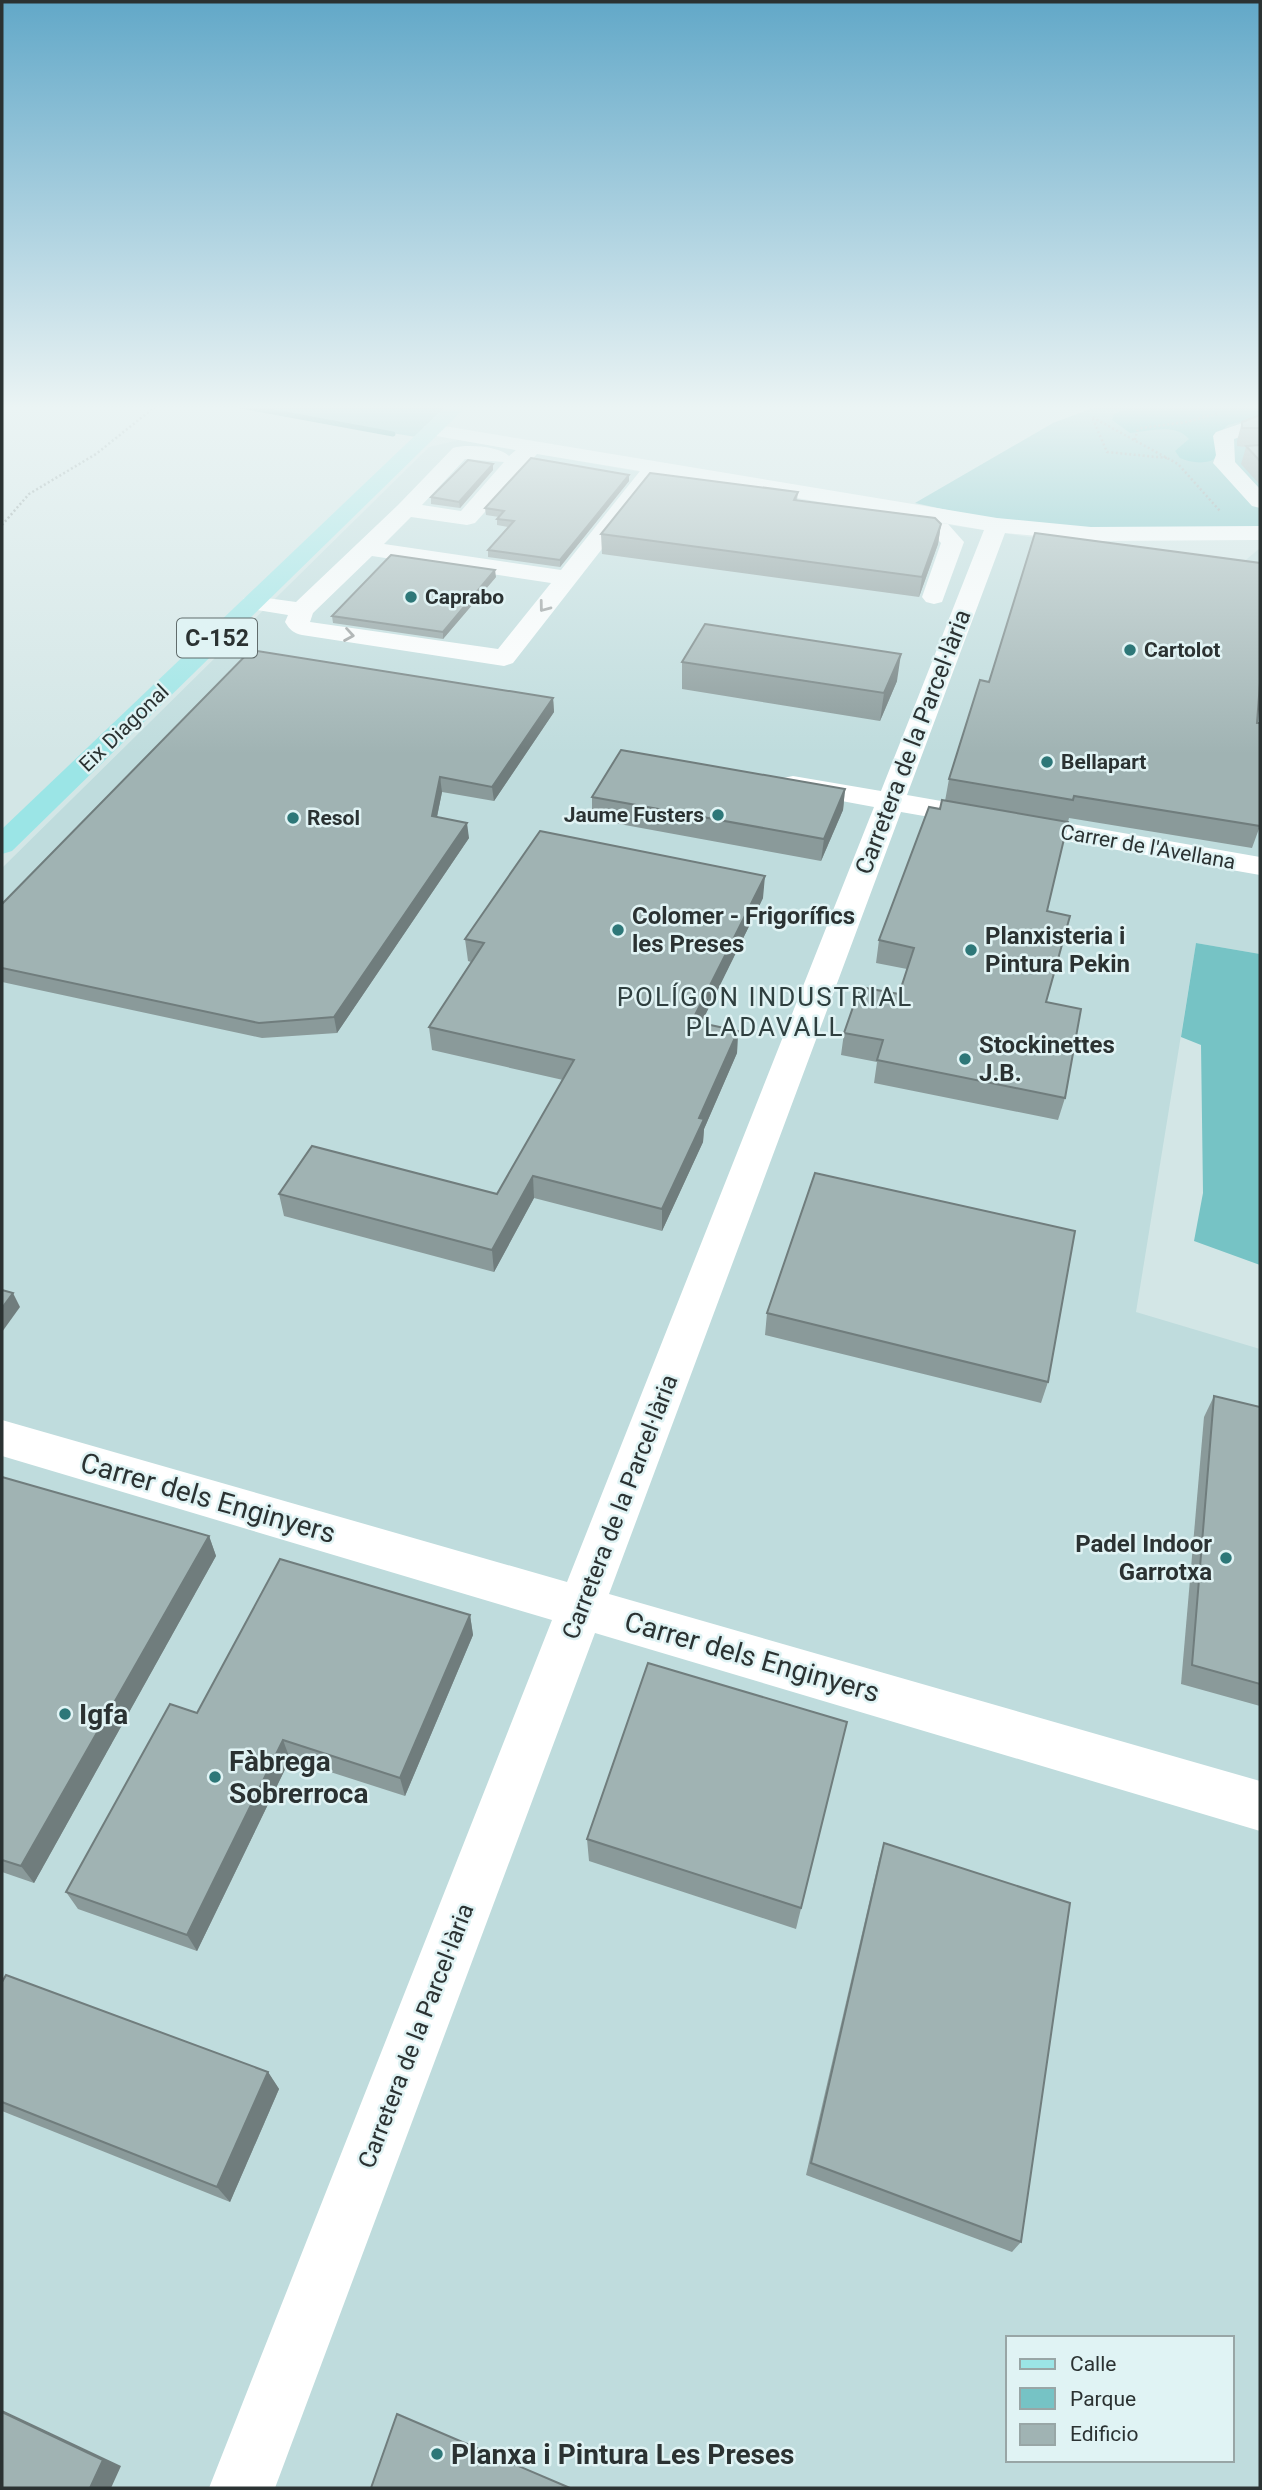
<svg xmlns="http://www.w3.org/2000/svg" width="1262" height="2490" viewBox="0 0 1262 2490" font-family="Roboto,sans-serif">
<rect width="100%" height="100%" fill="#d3e6e6"/>
<path fill="#bfdcdd" fill-rule="evenodd" d="M 459,440 L 896,517 L 1063,542 L 1241,564 L 1260,548 L 1260,954 L 1196,943 L 1136,1312 L 1260,1349 L 1260,2488 L 2,2488 L 2,868 L 429,447 ZM 1008,2338 L 1232,2338 L 1232,2460 L 1008,2460 Z"/>
<g fill="#76c3c5">
<polygon points="229,406 449,406 416,437"/>
<polygon points="1098,406 1260,406 1260,536 1181,538 974,516 915,503 1053,423"/>
<polygon points="1196,943 1260,954 1260,1265 1194,1241 1203,1193 1201,1045 1181,1037"/>
</g>
<path fill="#34b5b7" d="M 1137,406 L 1260,406 L 1260,417 L 1228,425 L 1218,434 L 1217,457 C 1208,465 1191,463 1180,458 L 1175,451 L 1189,439 C 1175,423 1150,431 1130,433 L 1112,420 L 1114,414 Z"/>
<g fill="none" stroke-linecap="round" stroke-linejoin="round">
<polyline stroke="#399698" stroke-width="5" points="241,406 393,434"/>
<g stroke="#879595" stroke-width="2.5" stroke-dasharray="2 2.5" stroke-linecap="butt">
<polyline points="1135,440 1137,431 1142,428 1186,422 1219,413"/>
<polyline points="1167,458 1107,452 1092,417 1178,464 1220,511"/>
<polyline points="2,525 29,494 96,454 156,406"/>
</g>
<g fill="#fff" fill-rule="evenodd">
<polygon points="1260,417 1260,430 1234,439 1235,462 1260,489 1260,508 1252,506 1213,463 1216,455 1213,436 1216,432"/>
<path d="M 432,424 L 997,518 L 1091,527 L 1260,526 L 1260,540 L 1091,541 L 1005,533 L 907,795 L 1260,857 L 1260,875 L 901,812 L 609,1594 L 1260,1781 L 1260,1831 L 595,1633 L 275,2488 L 209,2488 L 552,1620 L 2,1456 L 2,1420 L 567,1582 L 874,807 L 793,792 L 783,790 L 779,784 L 783,778 L 793,776 L 881,791 L 984,530 L 662,475 L 655,481 L 513,663 L 504,666 L 302,635 C 293,633 290,630 285,622 L 288,615 L 244,608 L 241,603 L 244,598 L 253,596 L 296,602 L 398,505 L 453,448 C 466,444 499,446 509,456 L 516,450 L 425,434 L 422,430 L 425,426 ZM 537,454 L 640,471 L 561,570 L 384,544 L 411,517 L 467,525 L 475,523 ZM 465,459 L 504,462 L 461,511 L 422,505 ZM 372,556 L 551,583 L 498,649 L 310,622 L 313,613 Z"/>
<polygon points="910,518 948,524 964,542 942,602 934,604 926,602 922,597 941,543 933,535 902,530 899,525 902,520"/>
</g>
<polygon fill="#9be5e6" fill-rule="evenodd" points="446,406 467,406 12,851 2,854 2,829"/>
</g>
<g fill="#8a9a9a">
<polygon points="1260,415 1260,485 1241,464 1246,447 1237,446 1237,441 1242,422"/>
<polygon points="493,464 493,470 460,508 431,504 431,497"/>
<polygon points="629,481 560,567 488,557 488,550 508,527 497,525 497,519 499,517 486,515 485,508"/>
<polygon points="798,492 797,500 941,524 938,544 919,597 602,554 601,534"/>
<polygon points="496,577 443,639 333,623 332,616"/>
<polygon points="682,662 897,681 880,721 682,689"/>
<polygon points="553,698 554,712 494,801 442,792 437,817 469,838 337,1033 262,1038 2,982 2,904"/>
<polygon points="1257,723 1260,826 1252,848 1069,818 1068,822 945,801 949,779"/>
<polygon points="845,789 843,810 821,861 592,819 592,797"/>
<polygon points="763,898 701,1023 738,1031 737,1053 704,1129 703,1142 662,1231 534,1198 494,1272 284,1216 279,1194 497,1194 563,1080 432,1050 429,1027 471,962 468,961 465,939"/>
<polygon points="1047,911 1064,938 1046,1002 1065,1098 1058,1120 874,1083 877,1062 841,1055 844,1033 899,994 907,969 876,963 879,940"/>
<polygon points="767,1313 1048,1382 1041,1403 765,1335"/>
<polygon points="1214,1396 1260,1407 1260,1706 1181,1684 1204,1417"/>
<polygon points="2,1477 209,1536 216,1556 34,1883 2,1872"/>
<polygon points="470,1615 473,1635 405,1796 290,1759 197,1951 78,1909 66,1892 197,1713"/>
<polygon points="847,1722 796,1929 589,1861 587,1839"/>
<polygon points="884,1843 1021,2242 1012,2252 806,2175 879,1860"/>
<polygon points="2,1982 268,2072 279,2089 230,2202 2,2111"/>
</g>
<g fill="#707d7d">
<polygon points="493,464 493,470 460,508 459,502"/>
<polygon points="629,475 629,481 560,567 560,560"/>
<polygon points="941,524 938,544 919,597 922,577"/>
<polygon points="495,570 496,577 443,639 443,632"/>
<polygon points="901,654 897,681 880,721 884,693"/>
<polygon points="553,698 554,712 494,801 492,787"/>
<polygon points="440,777 442,792 434,831 432,816"/>
<polygon points="845,789 843,810 821,861 824,839"/>
<polygon points="467,823 469,838 337,1033 334,1017"/>
<polygon points="765,876 763,898 691,1044 692,1021"/>
<polygon points="738,1031 737,1053 704,1129 703,1142 662,1231 662,1209 699,1118"/>
<polygon points="533,1176 534,1198 494,1272 492,1250"/>
<polygon points="13,1293 20,1307 2,1332 2,1308"/>
<polygon points="209,1536 216,1556 34,1883 21,1866"/>
<polygon points="470,1615 473,1635 405,1796 400,1778"/>
<polygon points="283,1740 290,1759 197,1951 187,1935"/>
<polygon points="268,2072 279,2089 230,2202 217,2187"/>
<polygon points="2,2410 121,2466 111,2488 90,2488 2,2412"/>
</g>
<g fill="#a0b3b3" stroke="#707d7d" stroke-width="2">
<polygon points="1260,415 1260,428 1242,428 1242,422"/>
<polygon points="1260,445 1260,461 1246,446"/>
<polygon points="531,458 629,475 560,560 488,550 514,521 497,519 504,511 485,508"/>
<polygon points="468,460 493,464 459,502 431,497"/>
<polygon points="650,473 798,492 794,500 935,518 941,524 922,577 601,534"/>
<polygon points="1035,533 1260,563 1260,683 1257,723 1260,723 1260,826 1074,796 1073,800 949,779 980,680 989,682"/>
<polygon points="391,555 495,570 443,632 332,616"/>
<polygon points="705,624 901,654 884,693 682,662"/>
<polygon points="251,650 553,698 492,787 440,777 432,816 467,823 334,1017 259,1023 2,968 2,904"/>
<polygon points="621,750 845,789 824,839 592,797"/>
<polygon points="942,800 1068,822 1047,911 1070,916 1046,1002 1081,1009 1065,1098 877,1060 883,1040 844,1033 860,987 899,994 914,948 879,940 929,807 940,809"/>
<polygon points="540,831 765,876 692,1021 738,1031 699,1118 704,1119 662,1209 533,1176 492,1250 279,1194 312,1146 497,1194 574,1060 429,1027 484,943 465,939"/>
<polygon points="815,1173 1075,1231 1048,1382 767,1313"/>
<polygon points="2,1290 13,1293 2,1308"/>
<polygon points="1214,1396 1260,1407 1260,1684 1192,1665"/>
<polygon points="2,1477 209,1536 21,1866 2,1860"/>
<polygon points="280,1559 470,1615 400,1778 283,1740 187,1935 66,1892 170,1704 197,1713"/>
<polygon points="648,1663 847,1722 801,1908 587,1839"/>
<polygon points="884,1843 1070,1903 1021,2242 811,2163"/>
<polygon points="6,1975 268,2072 217,2187 2,2102 2,1982"/>
<polygon points="2,2412 103,2460 90,2488 2,2488"/>
<polygon points="397,2414 570,2488 371,2488"/>
</g>
<defs><path id="oneway-chevron" d="M-2-3.5L2.5 0L-2 3.5" fill="none" stroke-width="1.6" stroke-linecap="round" stroke-linejoin="round" transform="scale(1.75)"/></defs>
<g stroke="#959898">
<use href="#oneway-chevron" transform="translate(544 607) rotate(127)"/>
<use href="#oneway-chevron" transform="translate(349 635) rotate(9)"/>
</g>
<linearGradient id="sky" x2="0" y2="1"><stop stop-color="#62a8c8"/><stop offset="0.54" stop-color="#ebf4f4"/><stop offset="1" stop-color="#ebf4f4" stop-opacity="0"/></linearGradient>
<rect width="1262" height="754" fill="url(#sky)"/>
<g fill="#2d7778" stroke="#e0f3f4" stroke-width="2.5">
<circle cx="411" cy="597" r="7"/>
<circle cx="1130" cy="650" r="7"/>
<circle cx="1047" cy="762" r="7"/>
<circle cx="718" cy="815" r="7"/>
<circle cx="293" cy="818" r="7"/>
<circle cx="618" cy="930" r="7"/>
<circle cx="971" cy="950" r="7"/>
<circle cx="965" cy="1059" r="7"/>
<circle cx="1226" cy="1558" r="7"/>
<circle cx="65" cy="1714" r="7"/>
<circle cx="215" cy="1777" r="7"/>
<circle cx="437" cy="2454" r="7"/>
</g>
<g text-anchor="middle" dominant-baseline="central" stroke-width="5" stroke-linejoin="round" paint-order="stroke">
<g font-size="21" font-weight="bold" fill="#2b3232" stroke="#e0f3f4" text-anchor="start">
<text x="425" y="597">Caprabo</text>
<text x="1144" y="650">Cartolot</text>
<text x="1061" y="762">Bellapart</text>
<text x="704" y="815" text-anchor="end">Jaume Fusters</text>
<text x="307" y="818">Resol</text>
</g>
<g font-size="21" fill="#2b3232" stroke="#e0f3f4">
<text transform="translate(124 728) rotate(-44)">Eix Diagonal</text>
<text transform="translate(1148 847) rotate(10)">Carrer de l'Avellana</text>
</g>
<rect fill="#e0f3f4" stroke="#616c6c" stroke-width="2" x="177" y="618.5" width="80" height="39" rx="5"/>
<g font-size="23" font-weight="bold" fill="#2b3232">
<text x="217" y="638">C-152</text>
</g>
<g font-size="24" fill="#2b3232" stroke="#e0f3f4">
<text transform="translate(913 742) rotate(-69)">Carretera de la Parcel·lària</text>
<text transform="translate(620 1507) rotate(-69)">Carretera de la Parcel·lària</text>
<text transform="translate(416 2036) rotate(-69)">Carretera de la Parcel·lària</text>
</g>
<g font-size="24" font-weight="bold" fill="#2b3232" stroke="#e0f3f4" text-anchor="start">
<text x="632" y="916">Colomer - Frigorífics<tspan x="632" dy="28">les Preses</tspan></text>
<text x="985" y="936">Planxisteria i<tspan x="985" dy="28">Pintura Pekin</tspan></text>
<text x="979" y="1045">Stockinettes<tspan x="979" dy="28">J.B.</tspan></text>
<text x="1212" y="1544" text-anchor="end">Padel Indoor<tspan x="1212" dy="28">Garrotxa</tspan></text>
</g>
<g font-size="26" letter-spacing="2" fill="#2f3f3f" stroke="#e0f3f4">
<text x="765" y="997">POLÍGON INDUSTRIAL<tspan x="765" dy="30">PLADAVALL</tspan></text>
</g>
<g font-size="28" fill="#2b3232" stroke="#e0f3f4">
<text transform="translate(208 1498) rotate(16)">Carrer dels Enginyers</text>
<text transform="translate(752 1657) rotate(16)">Carrer dels Enginyers</text>
</g>
<g font-size="28" font-weight="bold" fill="#2b3232" stroke="#e0f3f4" text-anchor="start">
<text x="79" y="1714">Igfa</text>
<text x="229" y="1761">Fàbrega<tspan x="229" dy="32">Sobrerroca</tspan></text>
<text x="451" y="2454">Planxa i Pintura Les Preses</text>
</g>
</g>
<rect width="1262" height="2490" fill="none" stroke="#2b3232" stroke-width="7"/>
<rect x="1006" y="2336" width="228" height="126" fill="#e0f3f4" stroke="#98a6a6" stroke-width="2"/>
<rect x="1020" y="2359" width="35" height="10" fill="#9be5e6" stroke="#98a6a6" stroke-width="2"/>
<text x="1070" y="2371" font-size="21" fill="#2b3232">Calle</text>
<rect x="1020" y="2388" width="35" height="21" fill="#76c3c5" stroke="#98a6a6" stroke-width="2"/>
<text x="1070" y="2406" font-size="21" fill="#2b3232">Parque</text>
<rect x="1020" y="2424" width="35" height="21" fill="#a0b3b3" stroke="#98a6a6" stroke-width="2"/>
<text x="1070" y="2441" font-size="21" fill="#2b3232">Edificio</text>
</svg>
